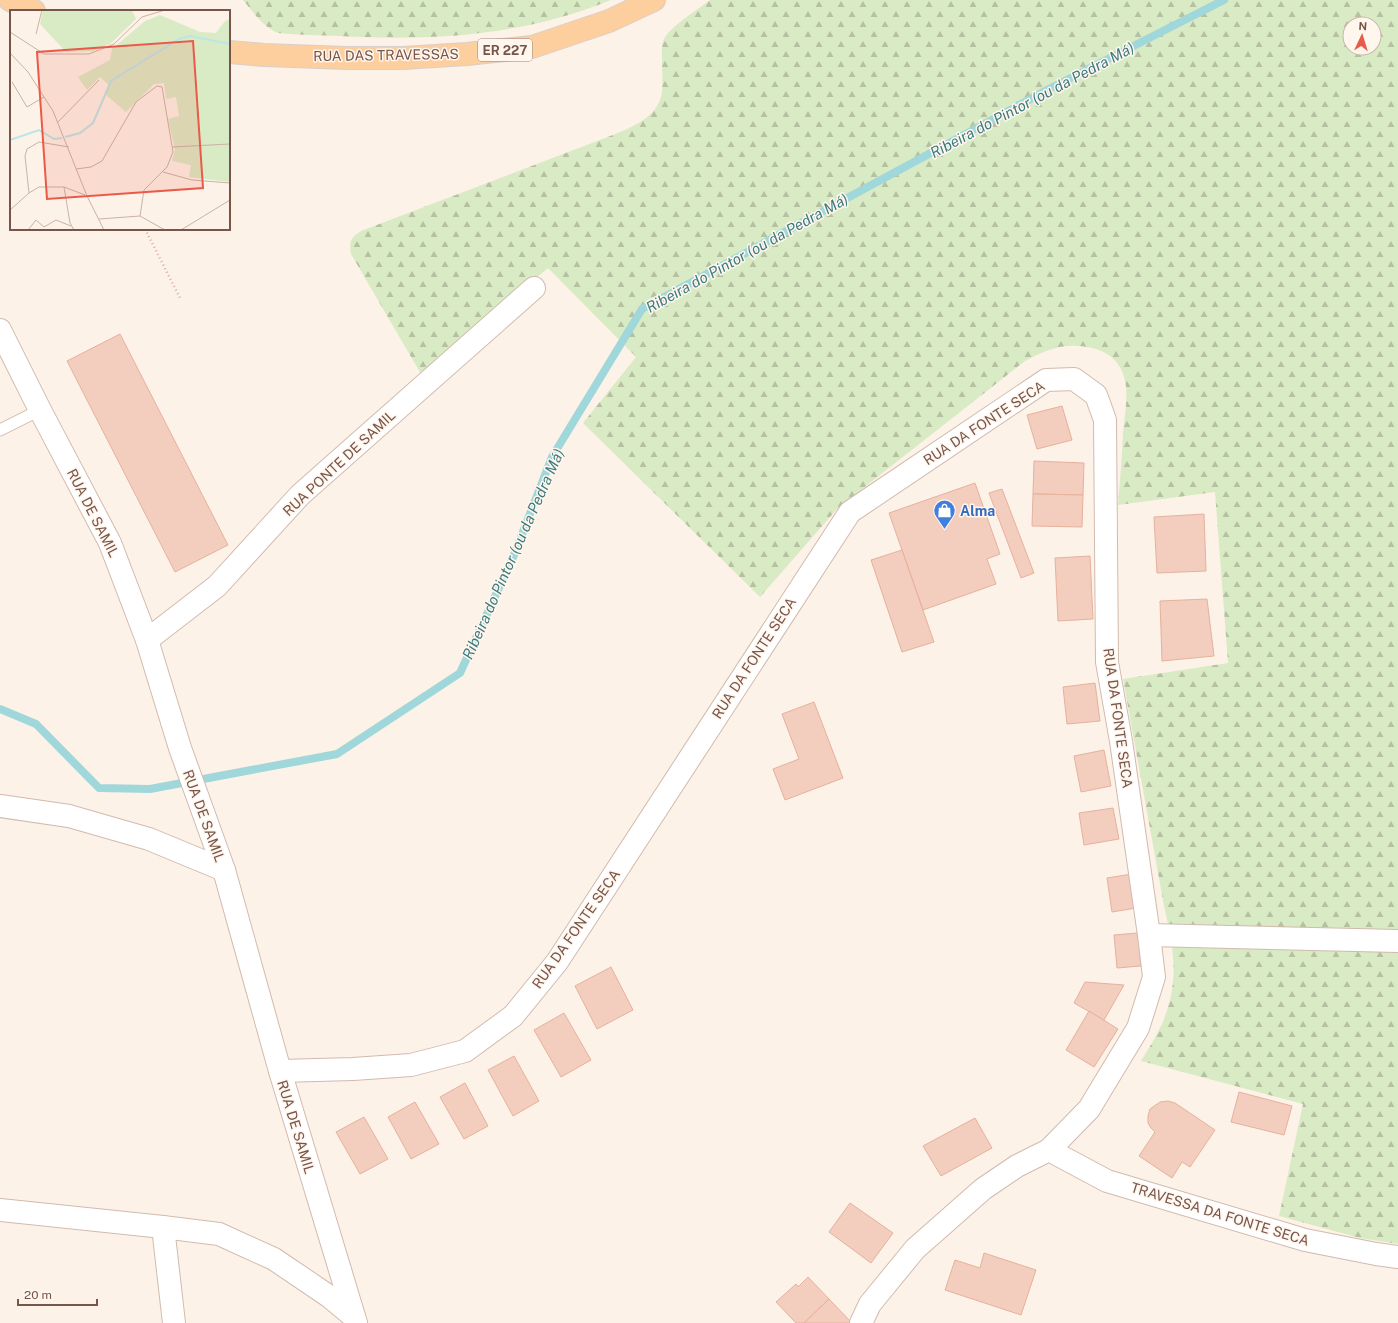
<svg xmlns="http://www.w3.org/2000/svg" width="1398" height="1323" viewBox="0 0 1398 1323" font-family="'Public Sans',sans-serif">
<defs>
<pattern id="forest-firs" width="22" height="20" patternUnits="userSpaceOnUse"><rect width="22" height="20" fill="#d9ebc4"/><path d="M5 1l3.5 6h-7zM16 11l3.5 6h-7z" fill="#b5c1a1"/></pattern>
</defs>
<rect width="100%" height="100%" fill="#fdf2e7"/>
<g fill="url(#forest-firs)" fill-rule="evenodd">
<path d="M 243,0 L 611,0 C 523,36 433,41 339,36 C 319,35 299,35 278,33 C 262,26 254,13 243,0 Z"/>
<path d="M 710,0 L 1398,0 L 1398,1244 L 1360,1238 L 1279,1216 L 1303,1104 L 1141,1061 C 1148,1049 1156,1037 1162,1024 C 1180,982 1174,949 1164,906 L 1123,679 L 1228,663 L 1215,492 L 1118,505 C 1120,481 1122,456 1123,432 C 1125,413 1130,389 1122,371 C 1116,358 1105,351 1092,348 C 1065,342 1048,349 1025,361 L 838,508 L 760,597 L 583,423 L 636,357 L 548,268 L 421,374 L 351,254 C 349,242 350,238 361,231 L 618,133 C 636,125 660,115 662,91 C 663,81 662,71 662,61 C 662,53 661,44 665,37 C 673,25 698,9 710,0 ZM 1350,24 L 1374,24 L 1374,48 L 1350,48 Z"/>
</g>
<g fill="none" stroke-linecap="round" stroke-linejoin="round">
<polyline stroke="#a0d7da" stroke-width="8" points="0,709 36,724 99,788 150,789 337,754 460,673 514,555 552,457 642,309 1049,89 1224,0"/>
</g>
<g fill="#f3cdbd" stroke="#e6b19d">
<polygon points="120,334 228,545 175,572 67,361"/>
<polygon points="1062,406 1072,440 1037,449 1027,415"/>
<polygon points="1034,461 1084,463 1083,495 1033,494"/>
<polygon points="975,483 1000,554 987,559 996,584 923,610 889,513"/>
<polygon points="1002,489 1034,573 1021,578 989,493"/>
<polygon points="1033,494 1083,495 1082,527 1032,526"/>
<polygon points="1204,514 1206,571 1157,573 1154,517"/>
<polygon points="902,550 934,642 902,652 871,560"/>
<polygon points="1090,556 1093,619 1058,621 1055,558"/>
<polygon points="1207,599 1214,656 1162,661 1160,601"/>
<polygon points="1095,683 1100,721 1067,724 1063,687"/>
<polygon points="814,702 843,778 785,800 773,769 799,759 782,714"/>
<polygon points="1104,750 1111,786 1081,792 1074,756"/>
<polygon points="1113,808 1119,839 1084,845 1079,813"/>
<polygon points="1132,874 1136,908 1112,912 1107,878"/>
<polygon points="1138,933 1141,966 1117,968 1114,935"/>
<polygon points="611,967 633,1010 597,1029 575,986"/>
<polygon points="1085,982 1124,985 1104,1020 1074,1003"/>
<polygon points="1089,1011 1118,1029 1094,1067 1066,1050"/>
<polygon points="564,1013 591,1060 561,1077 534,1030"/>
<polygon points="514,1056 539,1101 513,1116 488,1070"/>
<polygon points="465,1083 488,1126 464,1139 440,1097"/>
<polygon points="1239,1092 1292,1106 1284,1135 1231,1122"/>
<polygon points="1168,1101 1175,1103 1215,1130 1190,1167 1182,1162 1172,1178 1139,1156 1155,1132 1151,1128 1148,1123 1148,1116 1150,1109 1160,1102"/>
<polygon points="415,1102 439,1144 411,1159 388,1117"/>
<polygon points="364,1117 388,1159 360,1174 336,1132"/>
<polygon points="975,1118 992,1148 941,1176 923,1146"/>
<polygon points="850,1203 893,1233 871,1263 829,1232"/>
<polygon points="984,1253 1036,1270 1021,1315 945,1290 955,1260 980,1268"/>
<polygon points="808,1277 829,1299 804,1323 796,1323 776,1302 796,1284 798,1287"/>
<polygon points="829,1299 851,1322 850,1323 804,1323"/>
</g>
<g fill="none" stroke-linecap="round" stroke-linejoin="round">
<defs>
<polyline id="service" points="0,430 40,410"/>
<g id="minor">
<polyline points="147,640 217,586 300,495 534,288"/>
<polyline points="0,806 69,816 149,839 224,870"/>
<polyline points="1149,935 1398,941"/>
<polyline points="280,1071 353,1069 411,1065 465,1051 513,1016 557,962 850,512 1046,380 1074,379 1096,395 1105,420 1107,662 1121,741 1149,935 1154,977 1138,1028 1089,1109 1049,1150 1017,1166 983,1189 915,1249 870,1304 861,1323"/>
<polyline points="1049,1150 1107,1181 1305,1240 1376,1254 1398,1257"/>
<polyline points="0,1210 163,1227 219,1234 274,1259 330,1297 354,1317"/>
<polyline points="163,1227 174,1323"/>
</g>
<polyline id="tertiary" points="0,330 40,410 110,543 147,640 180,748 224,870 280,1071 356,1323"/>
<g id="primary">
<polyline points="10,0 34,11"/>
<polyline points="229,52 264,55 347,58 403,58 467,54 532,47 609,21 654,0"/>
</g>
</defs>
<use href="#service" stroke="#d2baae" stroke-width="13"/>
<use href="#minor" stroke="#d2baae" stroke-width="24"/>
<use href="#tertiary" stroke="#d2baae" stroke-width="24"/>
<use href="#primary" stroke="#d9cfcc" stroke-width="24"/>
<polyline stroke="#d9afa0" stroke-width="2.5" stroke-dasharray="1 3" stroke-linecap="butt" points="145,229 180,298"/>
<use href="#service" stroke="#fff" stroke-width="11"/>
<use href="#minor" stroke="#fff" stroke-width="22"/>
<use href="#tertiary" stroke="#fff" stroke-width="22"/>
<use href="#primary" stroke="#fdce9e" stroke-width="22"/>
</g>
<defs>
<symbol id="shop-pin" viewBox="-11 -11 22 30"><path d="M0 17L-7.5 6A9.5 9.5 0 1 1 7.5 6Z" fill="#3f7fe0" stroke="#fff6ee"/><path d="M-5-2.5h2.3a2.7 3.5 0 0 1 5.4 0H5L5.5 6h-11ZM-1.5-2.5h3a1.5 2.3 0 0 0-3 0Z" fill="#fff"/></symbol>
</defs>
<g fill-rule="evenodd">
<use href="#shop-pin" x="932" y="498" width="25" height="34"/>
</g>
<g text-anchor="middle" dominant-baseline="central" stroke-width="3" stroke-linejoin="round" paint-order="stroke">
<rect fill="#fff6ee" stroke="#a0857b" stroke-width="1" x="478" y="39" width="54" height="22" rx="3"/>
<g font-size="13" font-weight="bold" fill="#78554a">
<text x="505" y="50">ER 227</text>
</g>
<g font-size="14" fill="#78554a" stroke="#fff6ee">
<text transform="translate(386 55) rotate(-1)">RUA DAS TRAVESSAS</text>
<text transform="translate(984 423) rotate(-33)">RUA DA FONTE SECA</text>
<text transform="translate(339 463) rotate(-43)">RUA PONTE DE SAMIL</text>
<text transform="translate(93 513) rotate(63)">RUA DE SAMIL</text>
<text transform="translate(754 658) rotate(-57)">RUA DA FONTE SECA</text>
<text transform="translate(1118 718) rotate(82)">RUA DA FONTE SECA</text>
<text transform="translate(204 816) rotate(70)">RUA DE SAMIL</text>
<text transform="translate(576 929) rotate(-55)">RUA DA FONTE SECA</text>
<text transform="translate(296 1127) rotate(73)">RUA DE SAMIL</text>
<text transform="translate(1220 1214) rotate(17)">TRAVESSA DA FONTE SECA</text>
</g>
<g font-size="14" font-weight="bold" fill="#366cbe" stroke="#fff6ee" text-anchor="start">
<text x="960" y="511">Alma</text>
</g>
<g font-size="15" font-style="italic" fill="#3d7a7d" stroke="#fff6ee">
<text transform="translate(1032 100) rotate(-28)">Ribeira do Pintor (ou da Pedra Má)</text>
<text transform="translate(747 253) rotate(-29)">Ribeira do Pintor (ou da Pedra Má)</text>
<text transform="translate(513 554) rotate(-66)">Ribeira do Pintor (ou da Pedra Má)</text>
</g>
</g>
<g transform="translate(10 10)">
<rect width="220" height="220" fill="#fdf2e7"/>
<path d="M 33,0 L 122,0 L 126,9 L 100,34 L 83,41 L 56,42 L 30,14 ZM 150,5 L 190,22 L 206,23 L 215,11 L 220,9 L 220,172 L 179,167 L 181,155 L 162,151 L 165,140 L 158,109 L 169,106 L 166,87 L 156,89 L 154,73 L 144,74 L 116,102 L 95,84 L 100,76 L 90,67 L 77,80 L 68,67 L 100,50 L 102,39 L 135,11 Z" fill="#d9ebc4"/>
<path fill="none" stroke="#bae6e8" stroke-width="2" d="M 55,127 L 70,123 L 83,113 L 101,71 L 169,29 L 180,26 L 220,34M 0,130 L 29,120 L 44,129 L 52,128"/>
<path fill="none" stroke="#c8b3a8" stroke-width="1" d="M 0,22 L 34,44 L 79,44 L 104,34 L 132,7 L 155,0M 26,24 L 32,0M 0,43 L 18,62 L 43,101 L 77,186 L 94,220M 2,72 L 17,97 L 34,87M 48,112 L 89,70M 59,137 L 29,132 L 17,139 L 15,146 L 19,183 L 29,177 L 54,177 L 75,185M 162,137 L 220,134M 66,159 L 81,157 L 92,151 L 126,92 L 147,76 L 152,77 L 163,142 L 157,157 L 134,180 L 130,206M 153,162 L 182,170 L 220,173M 54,177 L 60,213 L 64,220M 0,200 L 19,183M 89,209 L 130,206 L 155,220M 18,220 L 26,210 L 34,217 L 46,210 L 61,216M 171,220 L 220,190"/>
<path fill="#ea5a49" fill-opacity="0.15" stroke="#ea5a49" stroke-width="2" d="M 183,31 L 193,178 L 37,189 L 27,42 Z"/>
<rect width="220" height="220" fill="none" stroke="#78554a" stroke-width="2"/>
</g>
<g transform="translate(1362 36) rotate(4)"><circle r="19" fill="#fff6ee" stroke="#c9b6ac"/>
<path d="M0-3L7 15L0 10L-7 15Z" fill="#ea5a49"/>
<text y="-6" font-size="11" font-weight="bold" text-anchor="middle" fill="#78554a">N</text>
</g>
<path d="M18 1299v6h79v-6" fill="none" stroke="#78554a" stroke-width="2"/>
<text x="24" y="1299" font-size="12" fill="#78554a" stroke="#fff6ee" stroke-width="3" paint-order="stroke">20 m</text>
</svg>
